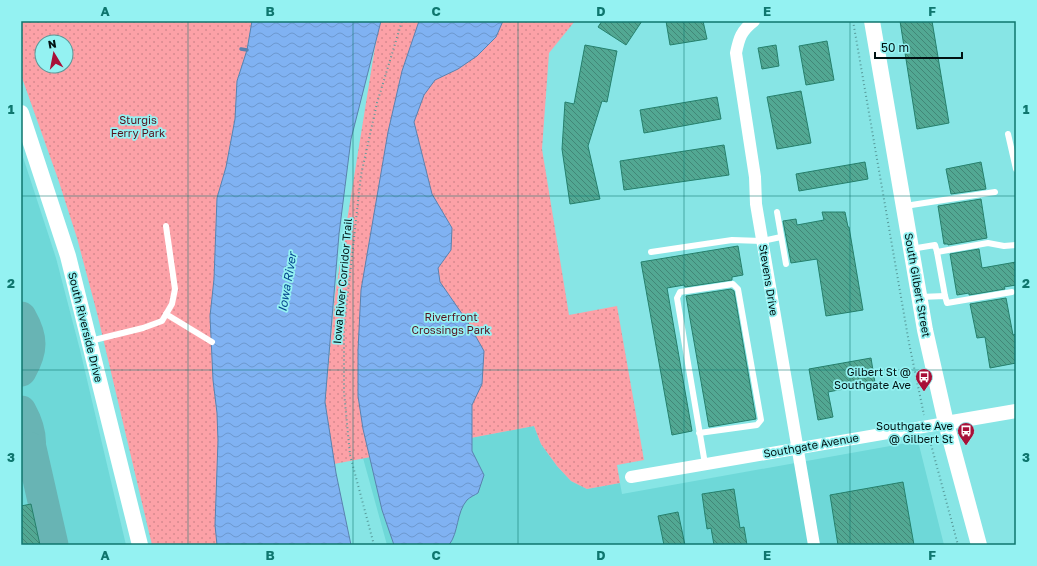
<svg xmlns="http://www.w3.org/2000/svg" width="1037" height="566" viewBox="0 0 1037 566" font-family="'Golos Text',sans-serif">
<defs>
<pattern id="grass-dots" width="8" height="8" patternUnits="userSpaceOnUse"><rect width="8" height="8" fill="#fca1a7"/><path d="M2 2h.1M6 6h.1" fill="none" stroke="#d68a8f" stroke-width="1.8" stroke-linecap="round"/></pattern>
<pattern id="water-waves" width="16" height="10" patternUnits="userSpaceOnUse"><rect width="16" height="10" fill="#80b2f2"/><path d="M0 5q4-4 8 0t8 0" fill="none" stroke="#6d98ce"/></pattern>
<pattern id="building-back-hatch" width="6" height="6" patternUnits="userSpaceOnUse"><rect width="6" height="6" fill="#52a893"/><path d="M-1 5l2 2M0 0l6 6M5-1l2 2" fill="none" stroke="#428777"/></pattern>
</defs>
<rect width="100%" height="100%" fill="#87e5e5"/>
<g fill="#6ed8d8">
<polygon points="21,151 56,258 80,350 126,545 21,545"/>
<polygon points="534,426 541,444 557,466 571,481 587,489 620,483 622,494 918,441 944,545 387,545 363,458"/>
</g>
<g fill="url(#grass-dots)" fill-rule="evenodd">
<path d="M 21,21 L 252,21 L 247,50 L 237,81 L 235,119 L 226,167 L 217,198 L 214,279 L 210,316 L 213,380 L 217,413 L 218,441 L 215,525 L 217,545 L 152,545 L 97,313 L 77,238 L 58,179 L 21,75 ZM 42,42 L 66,42 L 66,66 L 42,66 Z"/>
<polygon points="380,21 575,21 549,53 542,149 569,315 617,306 644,460 617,465 620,483 587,489 571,481 557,466 541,444 534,426 334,464 325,402 335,295 375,47"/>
</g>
<g fill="url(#water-waves)" stroke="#5a82af">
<polygon points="252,21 381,21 351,139 339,234 325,402 336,473 351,545 217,545 215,525 218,441 217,413 213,380 210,316 214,279 217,198 226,167 235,119 237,81 247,50"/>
<path d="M 419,21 L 503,21 L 496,37 L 477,56 L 458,69 L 435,80 L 424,95 L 414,122 L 432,194 L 452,228 L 451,250 L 438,268 L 440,282 L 467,321 L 484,351 L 482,384 L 472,405 L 472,451 L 484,475 L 478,493 C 475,495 470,497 467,500 C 456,513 459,532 449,545 L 394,545 L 382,510 L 363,429 L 358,396 L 358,350 L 361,290 L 388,132 L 402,71 Z"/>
</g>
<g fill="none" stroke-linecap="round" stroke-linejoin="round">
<polyline stroke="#5a82af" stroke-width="3.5" points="241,49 247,50"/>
<g stroke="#68b4b4" stroke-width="31">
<path d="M 21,317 C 33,338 33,350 21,371"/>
<path d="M 21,411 C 31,429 35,448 23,466"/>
<polyline points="31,448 53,545"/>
</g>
</g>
<g fill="url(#building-back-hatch)" stroke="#25806c">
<polygon points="602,21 642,21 626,45 598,27"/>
<polygon points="666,21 703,21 707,39 670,45"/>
<polygon points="900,21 932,21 949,123 917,129"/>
<polygon points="827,41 834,80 806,85 799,46"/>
<polygon points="585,45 617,51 607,102 602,101 588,146 600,199 570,204 562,149 565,102 574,104"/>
<polygon points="776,45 779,66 762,69 758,48"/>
<polygon points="801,91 811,143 777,149 767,97"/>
<polygon points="717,97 721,119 644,133 640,110"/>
<polygon points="724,145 729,175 624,190 620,161"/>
<polygon points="865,162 868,179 799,191 796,174"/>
<polygon points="981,162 986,189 951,194 946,169"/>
<polygon points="981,199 987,238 948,245 948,244 944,244 938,206"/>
<polygon points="822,212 845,212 848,227 849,227 863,310 826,316 817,259 791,263 783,221 796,219 797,225 824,220"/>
<polygon points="738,246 743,275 732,277 732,280 685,287 684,285 667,288 692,431 672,435 641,262"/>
<polygon points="979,249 982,268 1016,262 1016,285 1004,287 1005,289 969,295 969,293 957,295 950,254"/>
<polygon points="731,289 734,291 756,419 709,427 686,296"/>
<polygon points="1006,298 1013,335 1016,334 1016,363 990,368 985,337 977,338 970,304"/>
<polygon points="871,358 875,383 828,392 833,417 818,420 809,369"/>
<polygon points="903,482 914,545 838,545 830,495"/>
<polygon points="734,489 740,528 744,527 747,545 714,545 711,528 707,529 702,494"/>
<polygon points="31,504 40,545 21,545 21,506"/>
<polygon points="678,512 685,545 664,545 658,516"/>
</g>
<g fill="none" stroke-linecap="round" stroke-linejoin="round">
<g stroke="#579a9a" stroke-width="2" stroke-dasharray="1 3" stroke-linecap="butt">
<polyline points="853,21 909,343 924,415"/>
<polyline points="929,437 958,545"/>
<polyline points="374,545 350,455 344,392 344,328 361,175 377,103 402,21"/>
</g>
<g stroke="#fff" stroke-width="6">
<polyline points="1008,134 1016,169"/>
<polyline points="905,206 995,192"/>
<polyline points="777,212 786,264"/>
<polyline points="911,249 935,245 937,252 988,243 1004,246 1016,245"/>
<polyline points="651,252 732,240 762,241 781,237"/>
<polyline points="937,252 945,296"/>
<polyline points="920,297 945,296 947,303 1012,292"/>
<polyline points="166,314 212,342"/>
<polyline points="90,341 143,328 162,321 172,304 175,289 166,226"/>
<polyline points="699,433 757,425 761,420 738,289 733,284 680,292 677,298 705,464"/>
</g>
<g stroke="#fff" stroke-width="12">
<path d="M 754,21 C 741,31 739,38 736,53 L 755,177 L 756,204 L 814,545"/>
<polyline points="631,477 946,423"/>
</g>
<polyline stroke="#fff" stroke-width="14" points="946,423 1016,411"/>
<g stroke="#fff" stroke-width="16">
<polyline points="872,21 925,330 946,423 979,545"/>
<polyline points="21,113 68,256 140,545"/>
</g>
</g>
<path fill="none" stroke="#0f766e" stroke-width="1" stroke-opacity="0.55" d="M 188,21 L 188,545M 353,21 L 353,545M 518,21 L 518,545M 684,21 L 684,545M 850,21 L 850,545M 21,196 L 1016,196M 21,370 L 1016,370"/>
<defs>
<symbol id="bus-pin" viewBox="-11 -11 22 30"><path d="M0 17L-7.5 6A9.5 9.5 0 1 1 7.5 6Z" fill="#a81038" stroke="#94f2f2"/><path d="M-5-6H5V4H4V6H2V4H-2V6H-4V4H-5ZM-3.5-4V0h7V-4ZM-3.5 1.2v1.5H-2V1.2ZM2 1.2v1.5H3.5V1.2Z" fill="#fff"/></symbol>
</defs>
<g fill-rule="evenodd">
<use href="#bus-pin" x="914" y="367" width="20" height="27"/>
<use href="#bus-pin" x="956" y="421" width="20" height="27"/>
</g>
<g text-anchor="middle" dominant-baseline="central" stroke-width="3.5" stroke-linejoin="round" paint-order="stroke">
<g font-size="11" fill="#56121e" stroke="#94f2f2">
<text x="138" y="119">Sturgis<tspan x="138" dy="13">Ferry Park</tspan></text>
<text x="451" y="316">Riverfront<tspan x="451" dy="13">Crossings Park</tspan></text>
</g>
<g font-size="11" fill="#011212" stroke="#94f2f2">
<text transform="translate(769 280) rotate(81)">Stevens Drive</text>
<text transform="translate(342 281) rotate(-85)">Iowa River Corridor Trail</text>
<text transform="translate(918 285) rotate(80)">South Gilbert Street</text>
<text transform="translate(86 327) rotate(76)">South Riverside Drive</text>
<text transform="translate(811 445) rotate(-10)">Southgate Avenue</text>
</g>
<g font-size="11" fill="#011212" stroke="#94f2f2" text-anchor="end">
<text x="911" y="371">Gilbert St @<tspan x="911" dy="13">Southgate Ave</tspan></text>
<text x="953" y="425">Southgate Ave<tspan x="953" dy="13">@ Gilbert St</tspan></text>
</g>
<g font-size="12" font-style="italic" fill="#06488f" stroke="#94f2f2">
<text transform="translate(287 282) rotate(-80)">Iowa River</text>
</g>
</g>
<rect width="1037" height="566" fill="none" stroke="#94f2f2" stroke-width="44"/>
<g transform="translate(54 54) rotate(350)"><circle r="19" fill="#94f2f2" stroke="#599898"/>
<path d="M0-3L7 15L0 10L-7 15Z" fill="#a81038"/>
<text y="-6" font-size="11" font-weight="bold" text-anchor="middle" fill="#011212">N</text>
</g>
<path d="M875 52v6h87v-6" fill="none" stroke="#011212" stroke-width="2"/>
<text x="881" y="52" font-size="12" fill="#011212" stroke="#94f2f2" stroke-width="3" paint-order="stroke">50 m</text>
<rect x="22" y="22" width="993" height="522" fill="none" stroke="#0f766e" stroke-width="1.5"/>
<g font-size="13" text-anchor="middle" font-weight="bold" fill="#0f766e">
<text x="105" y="16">A</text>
<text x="270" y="16">B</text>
<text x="436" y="16">C</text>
<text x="601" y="16">D</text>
<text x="767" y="16">E</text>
<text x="932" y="16">F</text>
<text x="11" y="114">1</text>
<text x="1026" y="114">1</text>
<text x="11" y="288">2</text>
<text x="1026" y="288">2</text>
<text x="11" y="462">3</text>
<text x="1026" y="462">3</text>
<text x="105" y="560">A</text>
<text x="270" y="560">B</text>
<text x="436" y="560">C</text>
<text x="601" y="560">D</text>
<text x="767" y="560">E</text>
<text x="932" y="560">F</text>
</g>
</svg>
